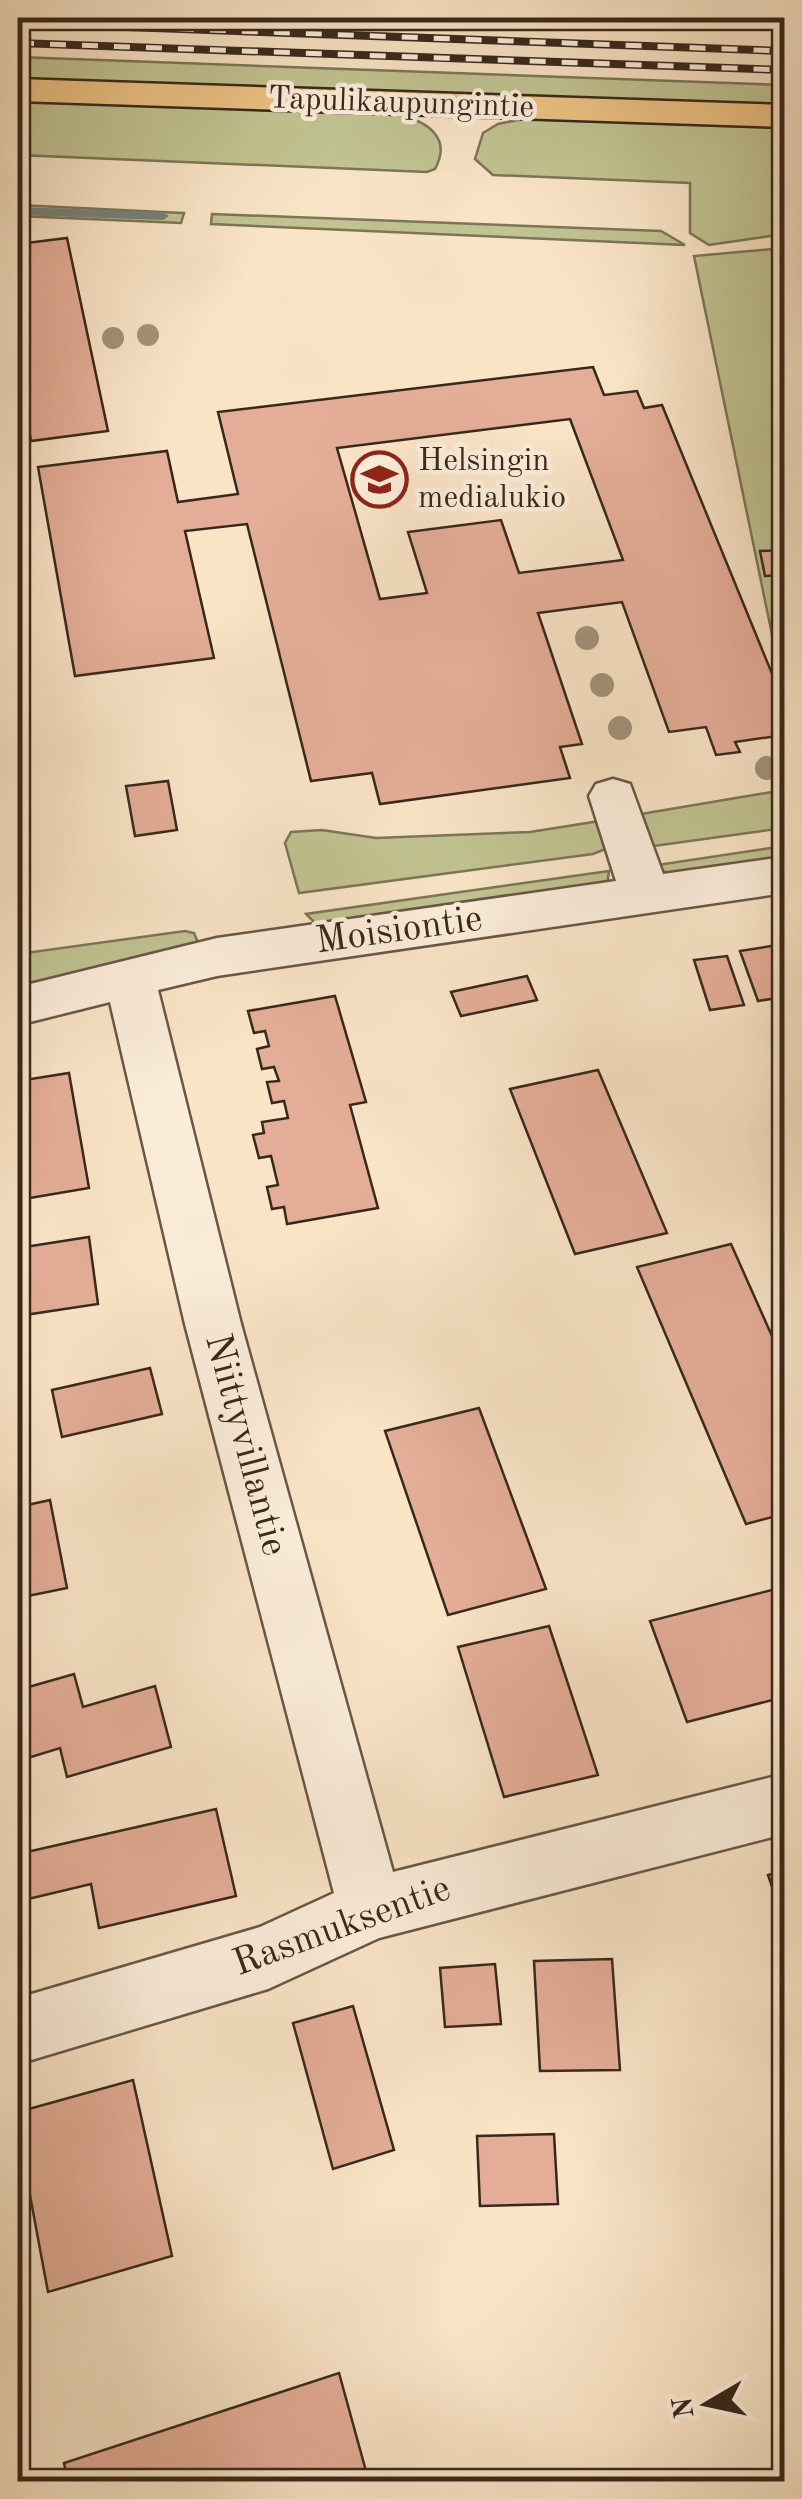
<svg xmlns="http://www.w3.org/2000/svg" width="802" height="2499" viewBox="0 0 802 2499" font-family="'Old Standard TT',serif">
<rect width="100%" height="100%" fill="#f9e4c6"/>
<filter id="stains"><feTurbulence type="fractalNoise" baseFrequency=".002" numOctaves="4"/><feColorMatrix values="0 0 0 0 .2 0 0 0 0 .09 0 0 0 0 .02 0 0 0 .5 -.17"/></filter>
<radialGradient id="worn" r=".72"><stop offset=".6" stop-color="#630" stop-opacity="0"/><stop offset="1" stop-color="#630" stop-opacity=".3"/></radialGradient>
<g fill="#c1c392" stroke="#7c7657" stroke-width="2.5">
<polygon points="18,57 784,85 784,106 18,79"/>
<path d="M 18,101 L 400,115 C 428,122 452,138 435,169 L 427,172 L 18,155 Z"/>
<polygon points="523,119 784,128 784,234 709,245 690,233 690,183 493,175 475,159 483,133 498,124"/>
<polygon points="18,205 183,213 184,213 181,223 18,216"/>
<polygon points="212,214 661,231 685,245 211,224"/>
<polygon points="784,248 784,693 694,256"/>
<polygon points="784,790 784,828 654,846 648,843 635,815"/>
<polygon points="600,821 608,848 593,854 299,893 285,843 291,832 322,830 376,838 530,832"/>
<polygon points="784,846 784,858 668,875 657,865"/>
<polygon points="609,871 607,885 326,925 315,923 306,914"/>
<polygon points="185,931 194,933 200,947 18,989 18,954"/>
</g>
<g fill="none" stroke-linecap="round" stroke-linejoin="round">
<polygon fill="#75827a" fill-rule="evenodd" points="18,207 163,212 169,216 163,220 18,215"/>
</g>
<g fill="#e4ad97" stroke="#38281c" stroke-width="2.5" fill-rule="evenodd">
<polygon points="67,238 108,431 31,441 18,368 18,244"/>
<path d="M 593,367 L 604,395 L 637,391 L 644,408 L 662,405 L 784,703 L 784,735 L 735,742 L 740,752 L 716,755 L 706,727 L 669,732 L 622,602 L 538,613 L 582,744 L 560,747 L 570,778 L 380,804 L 372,773 L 311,781 L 247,524 L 185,531 L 214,658 L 75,676 L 38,467 L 167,451 L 178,502 L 238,494 L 218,412 ZM 570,419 L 623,560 L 519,573 L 501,520 L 408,532 L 427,593 L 380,599 L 337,448 Z"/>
<polygon points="782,550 784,575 765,576 760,551"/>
<polygon points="168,781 177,830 135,836 126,786"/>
<polygon points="784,944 784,997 758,1001 740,951"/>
<polygon points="727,956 744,1005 710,1010 694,960"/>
<polygon points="527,976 537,1000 461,1016 451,992"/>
<polygon points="335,996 366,1102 350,1105 378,1208 287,1224 284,1207 272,1209 267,1187 278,1185 271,1156 259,1158 253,1135 264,1133 262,1122 288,1118 284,1101 272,1103 267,1082 279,1081 274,1067 262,1069 257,1049 269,1046 265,1031 254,1033 248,1011"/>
<polygon points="598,1070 667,1233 575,1254 510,1089"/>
<polygon points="69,1073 89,1188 18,1200 18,1081"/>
<polygon points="89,1237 98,1304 18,1316 18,1248"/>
<polygon points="731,1244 784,1363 784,1514 746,1524 637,1267"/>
<polygon points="150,1368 162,1414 62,1437 52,1390"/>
<polygon points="479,1408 546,1589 448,1615 385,1431"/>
<polygon points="50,1500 67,1588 18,1598 18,1507"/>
<polygon points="784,1587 784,1697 687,1722 650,1621"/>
<polygon points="549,1626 598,1775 504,1797 458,1647"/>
<polygon points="74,1674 83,1707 155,1686 171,1747 67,1777 60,1748 18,1761 18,1690"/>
<polygon points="216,1809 236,1896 99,1928 91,1884 24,1900 18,1854"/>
<polygon points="784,1870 784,1922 768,1875"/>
<polygon points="612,1959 620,2070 540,2071 534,1961"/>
<polygon points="495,1964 501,2024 445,2027 440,1968"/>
<polygon points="353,2006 394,2150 333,2169 293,2023"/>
<polygon points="133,2080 172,2256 48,2292 18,2131 18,2112"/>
<polygon points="554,2134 558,2204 480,2206 477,2136"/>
<polygon points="339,2373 369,2482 68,2482 64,2463"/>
</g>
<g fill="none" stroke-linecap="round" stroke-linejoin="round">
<defs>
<polygon id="minor" points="613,779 630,784 663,874 784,857 784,893 217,976 158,990 241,1324 393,1872 784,1774 784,1834 379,1938 268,1989 18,2064 18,1998 260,1927 334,1893 185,1324 110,1002 18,1025 18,987 217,938 616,881 589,796 596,784"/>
<polygon id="major" points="18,79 784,105 784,127 18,101"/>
</defs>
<use href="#minor" stroke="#685746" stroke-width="5"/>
<use href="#major" stroke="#38281c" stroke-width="5"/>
<use href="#minor" fill="#fbedda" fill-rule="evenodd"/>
<use href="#major" fill="#ecc283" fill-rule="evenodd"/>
<defs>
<g id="rail">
<polyline points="752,18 784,19"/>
<polyline points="18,23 784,51"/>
<polyline points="18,43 784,70"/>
</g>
</defs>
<use href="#rail" stroke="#38281c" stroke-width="8"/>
<use href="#rail" stroke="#fbedda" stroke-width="5" stroke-dasharray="16" stroke-linecap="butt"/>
</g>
<g fill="#a29279">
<circle cx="148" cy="335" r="11"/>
<circle cx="113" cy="338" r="11"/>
<circle cx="587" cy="638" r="12"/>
<circle cx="602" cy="685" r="12"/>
<circle cx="620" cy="728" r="12"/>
<circle cx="767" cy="768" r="12"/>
</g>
<defs>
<symbol id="school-ring" viewBox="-11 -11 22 22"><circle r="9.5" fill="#fbedda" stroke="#8f2418" stroke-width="1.5"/><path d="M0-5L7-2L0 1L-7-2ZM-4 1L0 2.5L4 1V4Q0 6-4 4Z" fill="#8f2418"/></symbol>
</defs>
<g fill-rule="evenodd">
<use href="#school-ring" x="348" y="448" width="63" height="63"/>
</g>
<g text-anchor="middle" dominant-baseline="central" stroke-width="9" stroke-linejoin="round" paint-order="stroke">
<g font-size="32" fill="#38281c" stroke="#fbedda">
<text transform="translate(401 104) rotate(2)">Tapulikaupungintie</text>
</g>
<g font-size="32" fill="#38281c" stroke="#fbedda" text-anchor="start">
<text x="418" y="462">Helsingin<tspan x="418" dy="37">medialukio</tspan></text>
</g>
<g font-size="38" fill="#38281c" stroke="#fbedda">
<text transform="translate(399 931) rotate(-8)">Moisiontie</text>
<text transform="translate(245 1445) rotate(75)">Niittyvillantie</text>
<text transform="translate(342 1927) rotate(-20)">Rasmuksentie</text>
</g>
</g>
<rect width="802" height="2499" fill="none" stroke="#f9e4c6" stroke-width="60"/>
<rect x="20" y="20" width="762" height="2459" fill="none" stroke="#38281c" stroke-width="5"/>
<rect x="30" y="30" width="742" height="2439" fill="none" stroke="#38281c" stroke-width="2.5"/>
<g transform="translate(707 2404) rotate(261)" stroke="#fbedda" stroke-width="8" paint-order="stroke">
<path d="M0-8L18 38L0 25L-18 38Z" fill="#38281c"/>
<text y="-15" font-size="28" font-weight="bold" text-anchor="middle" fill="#38281c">N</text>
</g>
<rect width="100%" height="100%" filter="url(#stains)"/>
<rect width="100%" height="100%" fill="url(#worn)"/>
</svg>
